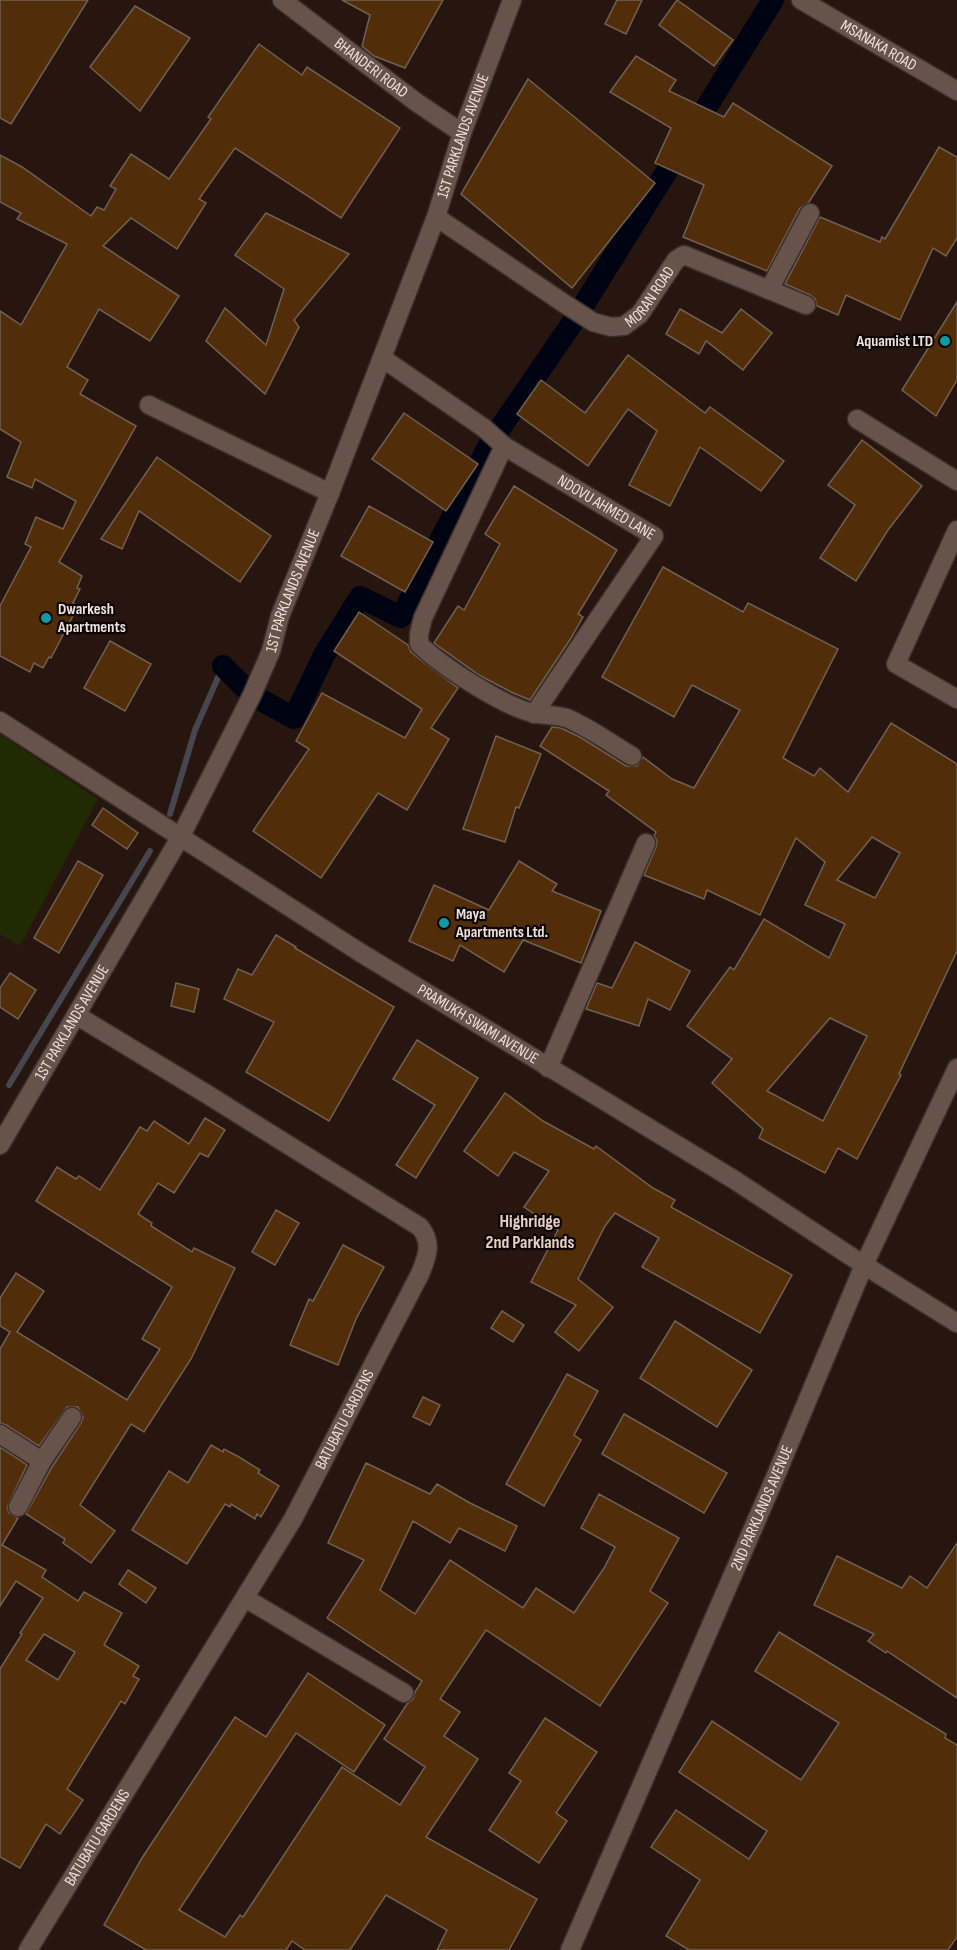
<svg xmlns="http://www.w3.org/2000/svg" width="957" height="1950" viewBox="0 0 957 1950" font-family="'Sofia Sans Condensed',sans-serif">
<rect width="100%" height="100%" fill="#27160f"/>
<polygon fill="#212a02" points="0,734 98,799 20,946 0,934"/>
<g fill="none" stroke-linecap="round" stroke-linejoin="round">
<g stroke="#47464e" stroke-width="6">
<polyline points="170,814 195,730 223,666"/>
<polyline points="9,1085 150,851"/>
</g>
<polyline stroke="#000412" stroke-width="22" points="223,666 252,695 294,718 324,655 360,597 401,617 490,443 575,319 773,0"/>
</g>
<g fill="#512d09" stroke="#726153" stroke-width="1.5" fill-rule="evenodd">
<polygon points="0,0 88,0 11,124 0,118"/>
<polygon points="342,0 443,0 405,68 374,56 362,46 370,15"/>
<polygon points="617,0 642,0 626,34 605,24"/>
<polygon points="677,0 733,40 714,66 659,25"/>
<polygon points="135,6 190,38 140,111 90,67"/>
<polygon points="259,44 302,75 307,67 400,128 341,218 235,148 199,199 206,203 177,249 131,218 103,246 179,296 150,341 99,309 67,367 88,380 80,394 136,426 59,562 82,576 77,588 80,589 73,603 78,606 51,658 49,657 43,668 34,663 30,672 0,656 0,606 31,547 25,544 36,517 63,529 76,501 35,479 32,488 7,477 21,442 0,429 0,311 21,325 67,244 17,219 21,213 0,202 0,155 22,167 91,216 97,207 104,210 116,189 110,186 131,154 169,179 211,119 208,117"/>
<polygon points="636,56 676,80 669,91 724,117 733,103 832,166 809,202 800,208 767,271 683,237 704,185 655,163 671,128 610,92"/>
<polygon points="528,79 655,183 572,288 461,194"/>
<polygon points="939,147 957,157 957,238 946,256 933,248 900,320 846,295 838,315 817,306 815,299 810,295 785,284 820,217 880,242 882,237 885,239"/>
<polygon points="266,213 349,254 294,320 299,327 265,394 206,341 225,308 266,345 284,289 235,255"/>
<polygon points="957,302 957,380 936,416 902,390"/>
<polygon points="680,309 722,333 741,309 772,333 743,370 706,341 699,354 666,334"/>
<polygon points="628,355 705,413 710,407 784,461 761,491 700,447 670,506 629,485 657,431 628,409 588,466 517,414 541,380 585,413"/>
<polygon points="404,413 478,464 446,511 372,459"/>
<polygon points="862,440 922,486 888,530 856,581 820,558 855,505 828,485"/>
<polygon points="157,457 271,536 240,582 139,511 122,549 101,539"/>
<polygon points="514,486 617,550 578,614 583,617 571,638 530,700 511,692 479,675 434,643 458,606 464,610 500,544 485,534"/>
<polygon points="369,506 433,542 405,592 341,556"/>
<path d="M 663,567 L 743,612 L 748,603 L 838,649 L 783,758 L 814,776 L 820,768 L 848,792 L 891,723 L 957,764 L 957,951 L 899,1074 L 901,1075 L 857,1159 L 838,1148 L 825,1173 L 759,1138 L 763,1129 L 712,1083 L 732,1059 L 687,1026 L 730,967 L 734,970 L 764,919 L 829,958 L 845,924 L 805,905 L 825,862 L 796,838 L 760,915 L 707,890 L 704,899 L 644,875 L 656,847 L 657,841 L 654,836 L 656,832 L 606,795 L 609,791 L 540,746 L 552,727 L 561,728 L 580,737 L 626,766 L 637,766 L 643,757 L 672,779 L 694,788 L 740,710 L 692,685 L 674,717 L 602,677 ZM 872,837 L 900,853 L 875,898 L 837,880 ZM 830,1018 L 867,1036 L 823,1121 L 767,1091 Z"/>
<polygon points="359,612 408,645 411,652 422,661 458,688 431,728 449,739 407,810 378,793 321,878 253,831 309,749 296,741 322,693 405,738 422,709 334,651"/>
<polygon points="110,641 151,664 125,711 84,688"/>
<polygon points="496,736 541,754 519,808 516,807 505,842 463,829"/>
<polygon points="103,808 138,833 127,849 92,825"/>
<polygon points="78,861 103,875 59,953 34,938"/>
<polygon points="519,861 557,884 552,891 601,911 581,963 523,940 504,972 460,945 453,961 409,941 434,885 489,910"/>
<polygon points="276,935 296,947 295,948 394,1007 329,1121 246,1072 274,1022 224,999 238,969 252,975"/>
<polygon points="635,942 690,971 670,1010 648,999 639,1026 586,1009 597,983 612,988"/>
<polygon points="10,973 36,990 18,1019 0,1007 0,988"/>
<polygon points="176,983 199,989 194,1012 171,1006"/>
<polygon points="417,1040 478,1078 416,1178 396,1165 435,1105 393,1079"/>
<polygon points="505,1093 543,1121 594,1149 596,1146 653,1188 675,1200 671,1207 792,1275 760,1333 642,1267 659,1238 615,1213 605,1226 578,1279 613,1307 579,1351 555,1332 576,1305 531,1282 558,1230 524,1207 549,1171 514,1152 498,1176 464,1151"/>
<polygon points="205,1118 225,1130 208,1157 200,1153 174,1193 158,1183 138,1214 152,1223 151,1226 192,1252 194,1248 235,1268 191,1359 144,1432 131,1424 80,1505 115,1531 91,1563 63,1543 65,1539 26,1514 52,1467 81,1423 83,1417 78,1407 67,1407 39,1446 6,1425 0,1423 0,1349 10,1332 0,1326 0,1298 16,1273 44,1291 17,1332 127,1400 160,1349 142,1339 172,1287 36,1201 57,1167 76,1179 79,1176 100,1190 140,1127 147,1131 154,1121 189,1144"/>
<polygon points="276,1210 299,1223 275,1265 252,1252"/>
<polygon points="343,1245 384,1267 356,1319 338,1365 290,1345 309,1299 313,1301"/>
<polygon points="502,1311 524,1325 513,1342 491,1328"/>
<polygon points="675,1321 752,1370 717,1427 640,1378"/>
<polygon points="567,1374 598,1391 574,1435 581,1440 544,1506 506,1484"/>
<polygon points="423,1397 440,1405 430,1425 413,1417"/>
<polygon points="624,1414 727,1473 704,1513 602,1454"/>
<polygon points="211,1445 223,1452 224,1449 239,1457 260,1470 258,1473 279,1486 261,1517 257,1514 255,1519 231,1504 230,1507 225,1504 187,1564 132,1530 169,1471 188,1483"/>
<path d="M 0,1447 L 27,1465 L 7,1507 L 9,1513 L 18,1518 L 2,1545 L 46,1570 L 42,1577 L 78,1601 L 84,1592 L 122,1613 L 104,1645 L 139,1666 L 133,1676 L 139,1679 L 125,1704 L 121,1701 L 67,1789 L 83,1800 L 60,1834 L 46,1824 L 20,1868 L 0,1857 L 0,1669 L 22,1634 L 20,1633 L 43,1598 L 16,1581 L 0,1606 ZM 44,1634 L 75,1652 L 58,1680 L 26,1660 Z"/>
<polygon points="366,1463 430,1494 437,1484 470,1503 517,1526 505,1551 459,1528 450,1543 413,1521 380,1590 415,1614 450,1560 523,1608 536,1588 574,1613 604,1568 615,1547 581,1528 599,1494 679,1538 650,1591 668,1603 600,1706 486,1630 440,1699 460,1712 444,1736 478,1759 426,1837 537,1899 509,1950 437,1950 447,1930 386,1895 350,1950 305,1950 292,1941 286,1950 146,1950 104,1925 142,1858 235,1717 266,1737 308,1673 385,1725 354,1772 296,1733 179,1910 225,1937 240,1915 243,1917 342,1767 400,1805 425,1767 384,1739 407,1704 413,1699 415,1692 422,1681 327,1618 364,1560 328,1543"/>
<polygon points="957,1543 957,1698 887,1651 886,1653 868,1641 874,1634 814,1605 837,1556 902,1588 910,1576 927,1588"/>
<polygon points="128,1570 156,1588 146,1603 119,1584"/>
<polygon points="779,1632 946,1734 945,1738 957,1745 957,1937 948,1950 689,1950 666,1936 700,1880 651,1847 676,1810 749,1859 767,1831 679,1772 712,1721 801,1780 839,1723 755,1671"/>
<polygon points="545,1718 597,1752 556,1813 567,1821 539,1863 489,1830 521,1781 509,1773"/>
</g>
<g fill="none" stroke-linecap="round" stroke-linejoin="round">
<defs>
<g id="minor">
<path id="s1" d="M 282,0 L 416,102 L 462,133"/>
<path id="s2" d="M 801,0 L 957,91"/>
<path id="s3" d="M 436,217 L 565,304 L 593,322 L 611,327 L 624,326 L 640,314 L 676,260 L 684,255 L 806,305"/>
<polyline points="769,290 810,213"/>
<path id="s4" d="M 382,358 L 484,428 L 504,446 L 654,536 L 534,714"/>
<polyline points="149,405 330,493"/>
<polyline points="857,419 957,481"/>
<path d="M 504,446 L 423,618 L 419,634 L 419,644 C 441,666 503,706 533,713 C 544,716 557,714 569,719 C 591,729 612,744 632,756"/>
<polyline points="957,530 896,664 957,699"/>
<path id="s5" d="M 0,721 L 361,953 L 733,1179 L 864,1265 L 957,1323"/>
<polyline points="548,1068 646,843"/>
<path id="s6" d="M 0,1145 L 181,836 L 252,695 L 271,651 L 280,616 L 330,493 L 436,217 L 462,133 L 512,0"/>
<polyline points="0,1434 42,1461 18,1507"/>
<polyline points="42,1461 72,1417"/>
<polyline points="245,1598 404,1693"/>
<path id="s7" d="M 28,1950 L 293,1519 L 420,1274 C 427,1257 433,1243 420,1227 L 205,1093 L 76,1015"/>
<path id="s8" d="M 570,1950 L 774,1480 L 864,1265 L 957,1068"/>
</g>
</defs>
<use href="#minor" stroke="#3b2f2d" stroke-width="21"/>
<use href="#minor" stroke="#68534b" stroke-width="18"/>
</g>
<g fill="#0f9aa8" stroke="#0b0503" stroke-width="2">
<circle cx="945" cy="341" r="6"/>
<circle cx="46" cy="618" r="6"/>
<circle cx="444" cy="923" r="6"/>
</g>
<g text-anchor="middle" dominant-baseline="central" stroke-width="4.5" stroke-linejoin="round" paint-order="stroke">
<g font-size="16" fill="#ede0db" stroke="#0b0503">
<text stroke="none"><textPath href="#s2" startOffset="90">MSANAKA ROAD</textPath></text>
<text stroke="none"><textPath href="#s1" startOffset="112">BHANDERI ROAD</textPath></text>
<text stroke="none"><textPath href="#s6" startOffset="1114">1ST PARKLANDS AVENUE</textPath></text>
<text stroke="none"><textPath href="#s3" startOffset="260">MORAN ROAD</textPath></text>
<text stroke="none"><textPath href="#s4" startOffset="270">NDOVU AHMED LANE</textPath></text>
<text stroke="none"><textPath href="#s6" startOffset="628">1ST PARKLANDS AVENUE</textPath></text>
<text stroke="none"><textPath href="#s6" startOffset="142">1ST PARKLANDS AVENUE</textPath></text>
<text stroke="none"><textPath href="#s5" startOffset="566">PRAMUKH SWAMI AVENUE</textPath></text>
<text stroke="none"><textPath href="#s7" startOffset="618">BATUBATU GARDENS</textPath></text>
<text stroke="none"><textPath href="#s8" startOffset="482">2ND PARKLANDS AVENUE</textPath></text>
<text stroke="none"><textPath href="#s7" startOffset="132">BATUBATU GARDENS</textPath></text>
</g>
<g font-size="16" font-weight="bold" fill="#ede0db" stroke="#0b0503" text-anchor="start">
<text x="933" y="341" text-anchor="end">Aquamist LTD</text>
<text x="58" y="609">Dwarkesh<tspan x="58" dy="18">Apartments</tspan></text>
<text x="456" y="914">Maya<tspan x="456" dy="18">Apartments Ltd.</tspan></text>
</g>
<g font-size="18" font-weight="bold" fill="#e8cec5" stroke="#0b0503">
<text x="530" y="1221">Highridge<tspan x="530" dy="21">2nd Parklands</tspan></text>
</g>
</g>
</svg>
